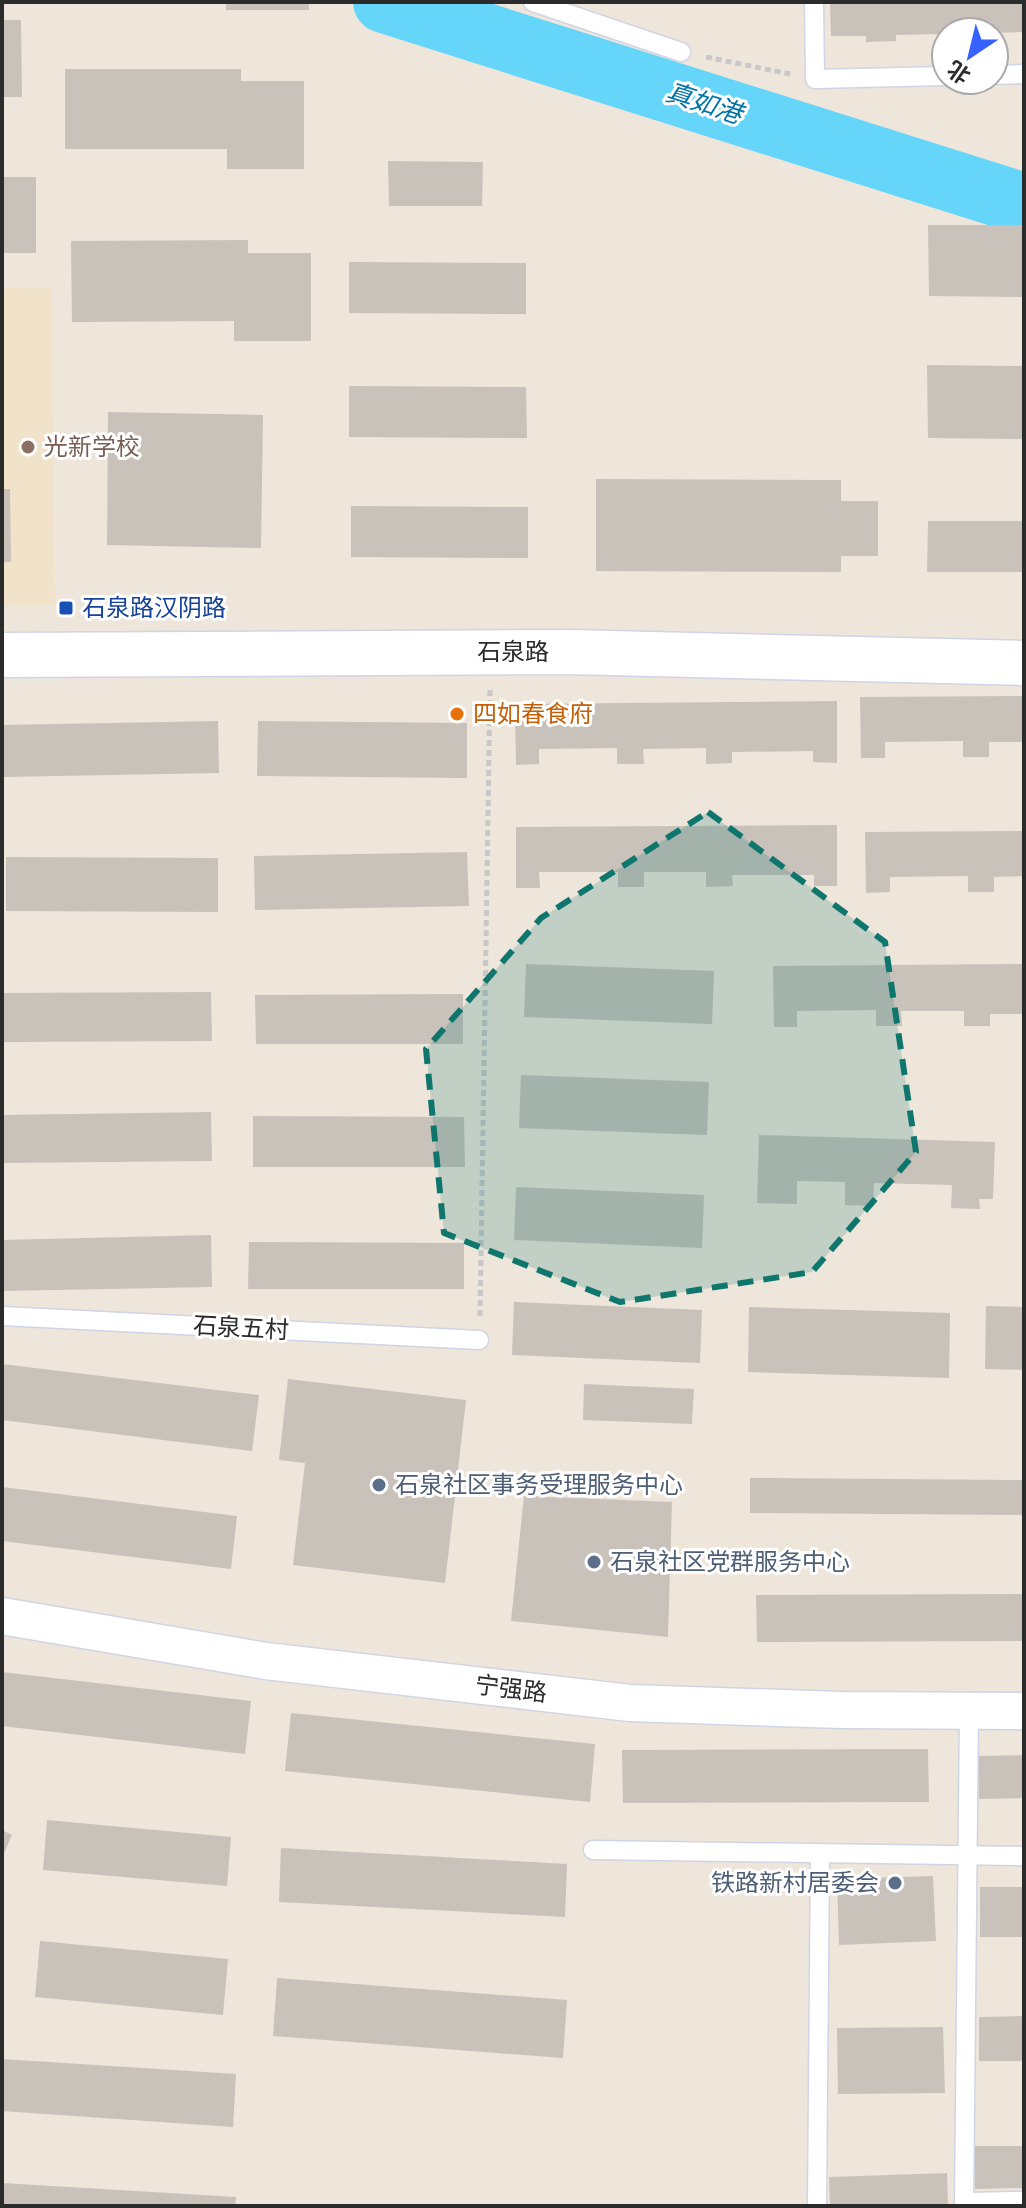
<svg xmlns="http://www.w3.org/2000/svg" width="1026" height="2208" viewBox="0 0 1026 2208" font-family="Roboto,'Noto Sans SC',sans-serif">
<rect width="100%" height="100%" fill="#eee5db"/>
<polygon fill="#f1e3c9" points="2,287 52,288 55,606 2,606"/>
<polygon fill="#65d6f9" points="382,2 441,2 1024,183 1024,204"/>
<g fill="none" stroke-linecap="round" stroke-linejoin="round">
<polyline stroke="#65d6f9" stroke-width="62" points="384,2 1024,204"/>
</g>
<g fill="#c9c2bb">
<rect x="226" y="2" width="83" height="8"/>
<polygon points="830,2 1024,2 1024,32 896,35 896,41 866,42 866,36 831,36"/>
<polygon points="2,20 21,20 22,97 2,97"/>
<polygon points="65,69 241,69 241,81 304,81 304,169 227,169 227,149 65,149"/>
<polygon points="388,161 483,162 482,206 389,206"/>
<rect x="2" y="177" width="34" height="76"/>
<polygon points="928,225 1024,225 1024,297 929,296"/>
<polygon points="248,240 248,253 311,253 311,341 234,341 234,321 72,322 71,241"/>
<polygon points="349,262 526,263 526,314 349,313"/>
<polygon points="927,365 1024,366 1024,439 928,438"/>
<polygon points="349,386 526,387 527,438 349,437"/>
<polygon points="108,412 263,415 261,548 107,545"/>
<polygon points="596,479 841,480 841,501 878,501 878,556 841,556 841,572 596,571"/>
<polygon points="2,489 10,489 11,562 2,562"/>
<polygon points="351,506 528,507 528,558 351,557"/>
<polygon points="928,521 1024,521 1024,572 927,572"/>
<polygon points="1024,696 1024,742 989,742 989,757 963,757 963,741 885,742 885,758 861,758 860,697"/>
<polygon points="837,701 837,763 813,762 813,751 732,752 732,763 706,764 706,748 643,749 644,764 617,764 617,748 539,749 539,764 516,765 515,704"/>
<polygon points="218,721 219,773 2,777 2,725"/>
<polygon points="258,721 467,723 467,778 257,776"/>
<polygon points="837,825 837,886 814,886 814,875 732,875 733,886 706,887 706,872 644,872 644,887 618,887 618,872 539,872 540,888 516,888 516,827"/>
<polygon points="1024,831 1024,876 994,877 994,892 968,892 968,876 890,877 890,892 866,893 865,832"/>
<polygon points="467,852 469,906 255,910 254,856"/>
<polygon points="6,857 218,858 218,912 6,911"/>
<polygon points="526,964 714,971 712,1024 524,1017"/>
<polygon points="1024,964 1024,1014 990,1014 990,1026 964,1026 964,1011 901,1011 902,1026 876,1026 876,1010 797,1011 797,1027 774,1027 773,966"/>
<polygon points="211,992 212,1041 2,1042 2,993"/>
<polygon points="463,994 463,1044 256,1044 255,995"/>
<polygon points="521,1075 709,1082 707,1135 519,1128"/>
<polygon points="211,1112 212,1161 2,1163 2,1115"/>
<polygon points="253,1116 464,1117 465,1167 253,1167"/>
<polygon points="759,1135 995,1142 993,1199 979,1199 980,1209 951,1208 952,1185 874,1183 873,1206 845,1205 845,1182 797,1181 797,1204 757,1203"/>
<polygon points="516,1187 704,1195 702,1248 514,1240"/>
<polygon points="211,1235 212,1287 2,1291 2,1240"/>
<polygon points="249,1242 464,1243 464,1289 248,1289"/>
<polygon points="514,1302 702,1310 700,1363 512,1355"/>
<polygon points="986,1306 1024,1307 1024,1370 985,1369"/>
<polygon points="749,1307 950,1313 949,1378 748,1372"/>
<polygon points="2,1364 259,1395 252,1451 2,1420"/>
<polygon points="288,1379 466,1400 445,1583 293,1565 305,1463 279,1460"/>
<polygon points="584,1384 694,1389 692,1424 583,1420"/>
<polygon points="750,1478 1024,1480 1024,1515 750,1513"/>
<polygon points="2,1487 237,1516 231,1569 2,1541"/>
<polygon points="524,1496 672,1502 668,1637 511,1621"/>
<polygon points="1024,1594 1024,1641 757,1642 756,1595"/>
<polygon points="2,1672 251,1701 245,1754 2,1726"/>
<polygon points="291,1713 595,1744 590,1802 285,1771"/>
<polygon points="928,1749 929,1802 623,1803 622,1750"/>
<polygon points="1024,1755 1024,1798 979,1799 978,1756"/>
<polygon points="47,1820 231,1837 227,1886 43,1870"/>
<polygon points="2,1830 12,1835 2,1858"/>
<polygon points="281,1848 567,1864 565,1917 279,1902"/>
<polygon points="933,1876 936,1941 839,1945 837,1879"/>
<rect x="980" y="1887" width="44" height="50"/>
<polygon points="40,1941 228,1959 223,2015 35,1997"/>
<polygon points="277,1978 567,2000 563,2058 273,2036"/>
<polygon points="1024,2016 1024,2061 979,2061 979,2017"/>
<polygon points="943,2027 945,2093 838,2094 837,2028"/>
<polygon points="2,2059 236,2074 233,2127 2,2111"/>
<polygon points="974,2146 1024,2146 1024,2188 975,2189"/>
<polygon points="947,2173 948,2206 830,2206 829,2177"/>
<polygon points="2,2183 236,2197 235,2206 2,2206"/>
</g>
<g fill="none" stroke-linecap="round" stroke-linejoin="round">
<defs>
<g id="service">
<polyline points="533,2 681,52"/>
<polyline points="814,2 815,79 946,76"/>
<polyline points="994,75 1024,74"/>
<polyline points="2,1316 479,1340"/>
<polyline points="593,1850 1024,1856"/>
<polyline points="964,2202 1024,2201"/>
<polyline points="817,2206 820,1855"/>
<polyline points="964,2206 969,1711"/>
</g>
<polyline id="minor" points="2,1616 266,1661 630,1703 841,1710 1024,1711"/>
<polyline id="tertiary" points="2,655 570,652 1024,663"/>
</defs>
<use href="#service" stroke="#d0d5e5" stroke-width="21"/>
<use href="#minor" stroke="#d0d5e5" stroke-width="39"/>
<use href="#tertiary" stroke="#d0d5e5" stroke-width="47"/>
<g stroke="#c8c8c8" stroke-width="5" stroke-dasharray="6 4" stroke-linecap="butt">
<polyline points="706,57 790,74"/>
<polyline points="480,1316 490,690"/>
</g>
<use href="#service" stroke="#fff" stroke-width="18"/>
<use href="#minor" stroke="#fff" stroke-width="36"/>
<use href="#tertiary" stroke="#fff" stroke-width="44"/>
</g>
<path fill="#0f766e" fill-opacity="0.2" stroke="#0f766e" stroke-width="6" stroke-dasharray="16 10" stroke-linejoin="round" d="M 708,812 L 885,942 L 916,1152 L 812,1272 L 620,1302 L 444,1233 L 426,1049 L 541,918 Z"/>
<circle fill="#8d6e63" stroke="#fff" stroke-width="3" cx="28" cy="447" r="8"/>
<rect fill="#1a4fb4" stroke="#fff" stroke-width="3" x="58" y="600" width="16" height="16" rx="4"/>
<circle fill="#e8710a" stroke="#fff" stroke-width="3" cx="457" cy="714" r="8"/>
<g fill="#5c6f8a" stroke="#fff" stroke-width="3">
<circle cx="379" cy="1485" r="8"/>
<circle cx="594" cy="1562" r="8"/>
<circle cx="895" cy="1883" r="8"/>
</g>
<g text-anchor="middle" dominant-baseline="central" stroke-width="6" stroke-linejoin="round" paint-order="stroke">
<g font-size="24" fill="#785e54" stroke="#fff" text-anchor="start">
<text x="44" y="447">光新学校</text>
</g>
<g font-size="24" fill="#164399" stroke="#fff" text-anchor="start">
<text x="82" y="608">石泉路汉阴路</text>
</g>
<g font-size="24" fill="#2b2b2b" stroke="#fff">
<text x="513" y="652">石泉路</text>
<text transform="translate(241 1328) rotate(3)">石泉五村</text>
<text transform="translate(511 1689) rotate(7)">宁强路</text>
</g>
<g font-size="24" fill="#c56008" stroke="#fff" text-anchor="start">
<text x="473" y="714">四如春食府</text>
</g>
<g font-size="24" fill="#4e5e75" stroke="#fff" text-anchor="start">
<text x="395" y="1485">石泉社区事务受理服务中心</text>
<text x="610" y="1562">石泉社区党群服务中心</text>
<text x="879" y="1883" text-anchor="end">铁路新村居委会</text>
</g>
<g font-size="26" font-style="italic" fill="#0173a8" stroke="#fff">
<text transform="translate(704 103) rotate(18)">真如港</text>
</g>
</g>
<rect width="1026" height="2208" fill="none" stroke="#2b2b2b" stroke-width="8"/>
<g transform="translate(970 56) rotate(215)"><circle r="38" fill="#ffffff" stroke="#aaaaaa" stroke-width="2"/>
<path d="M0-6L14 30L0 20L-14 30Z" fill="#3762ff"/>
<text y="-12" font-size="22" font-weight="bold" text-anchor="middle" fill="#2b2b2b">北</text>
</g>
</svg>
